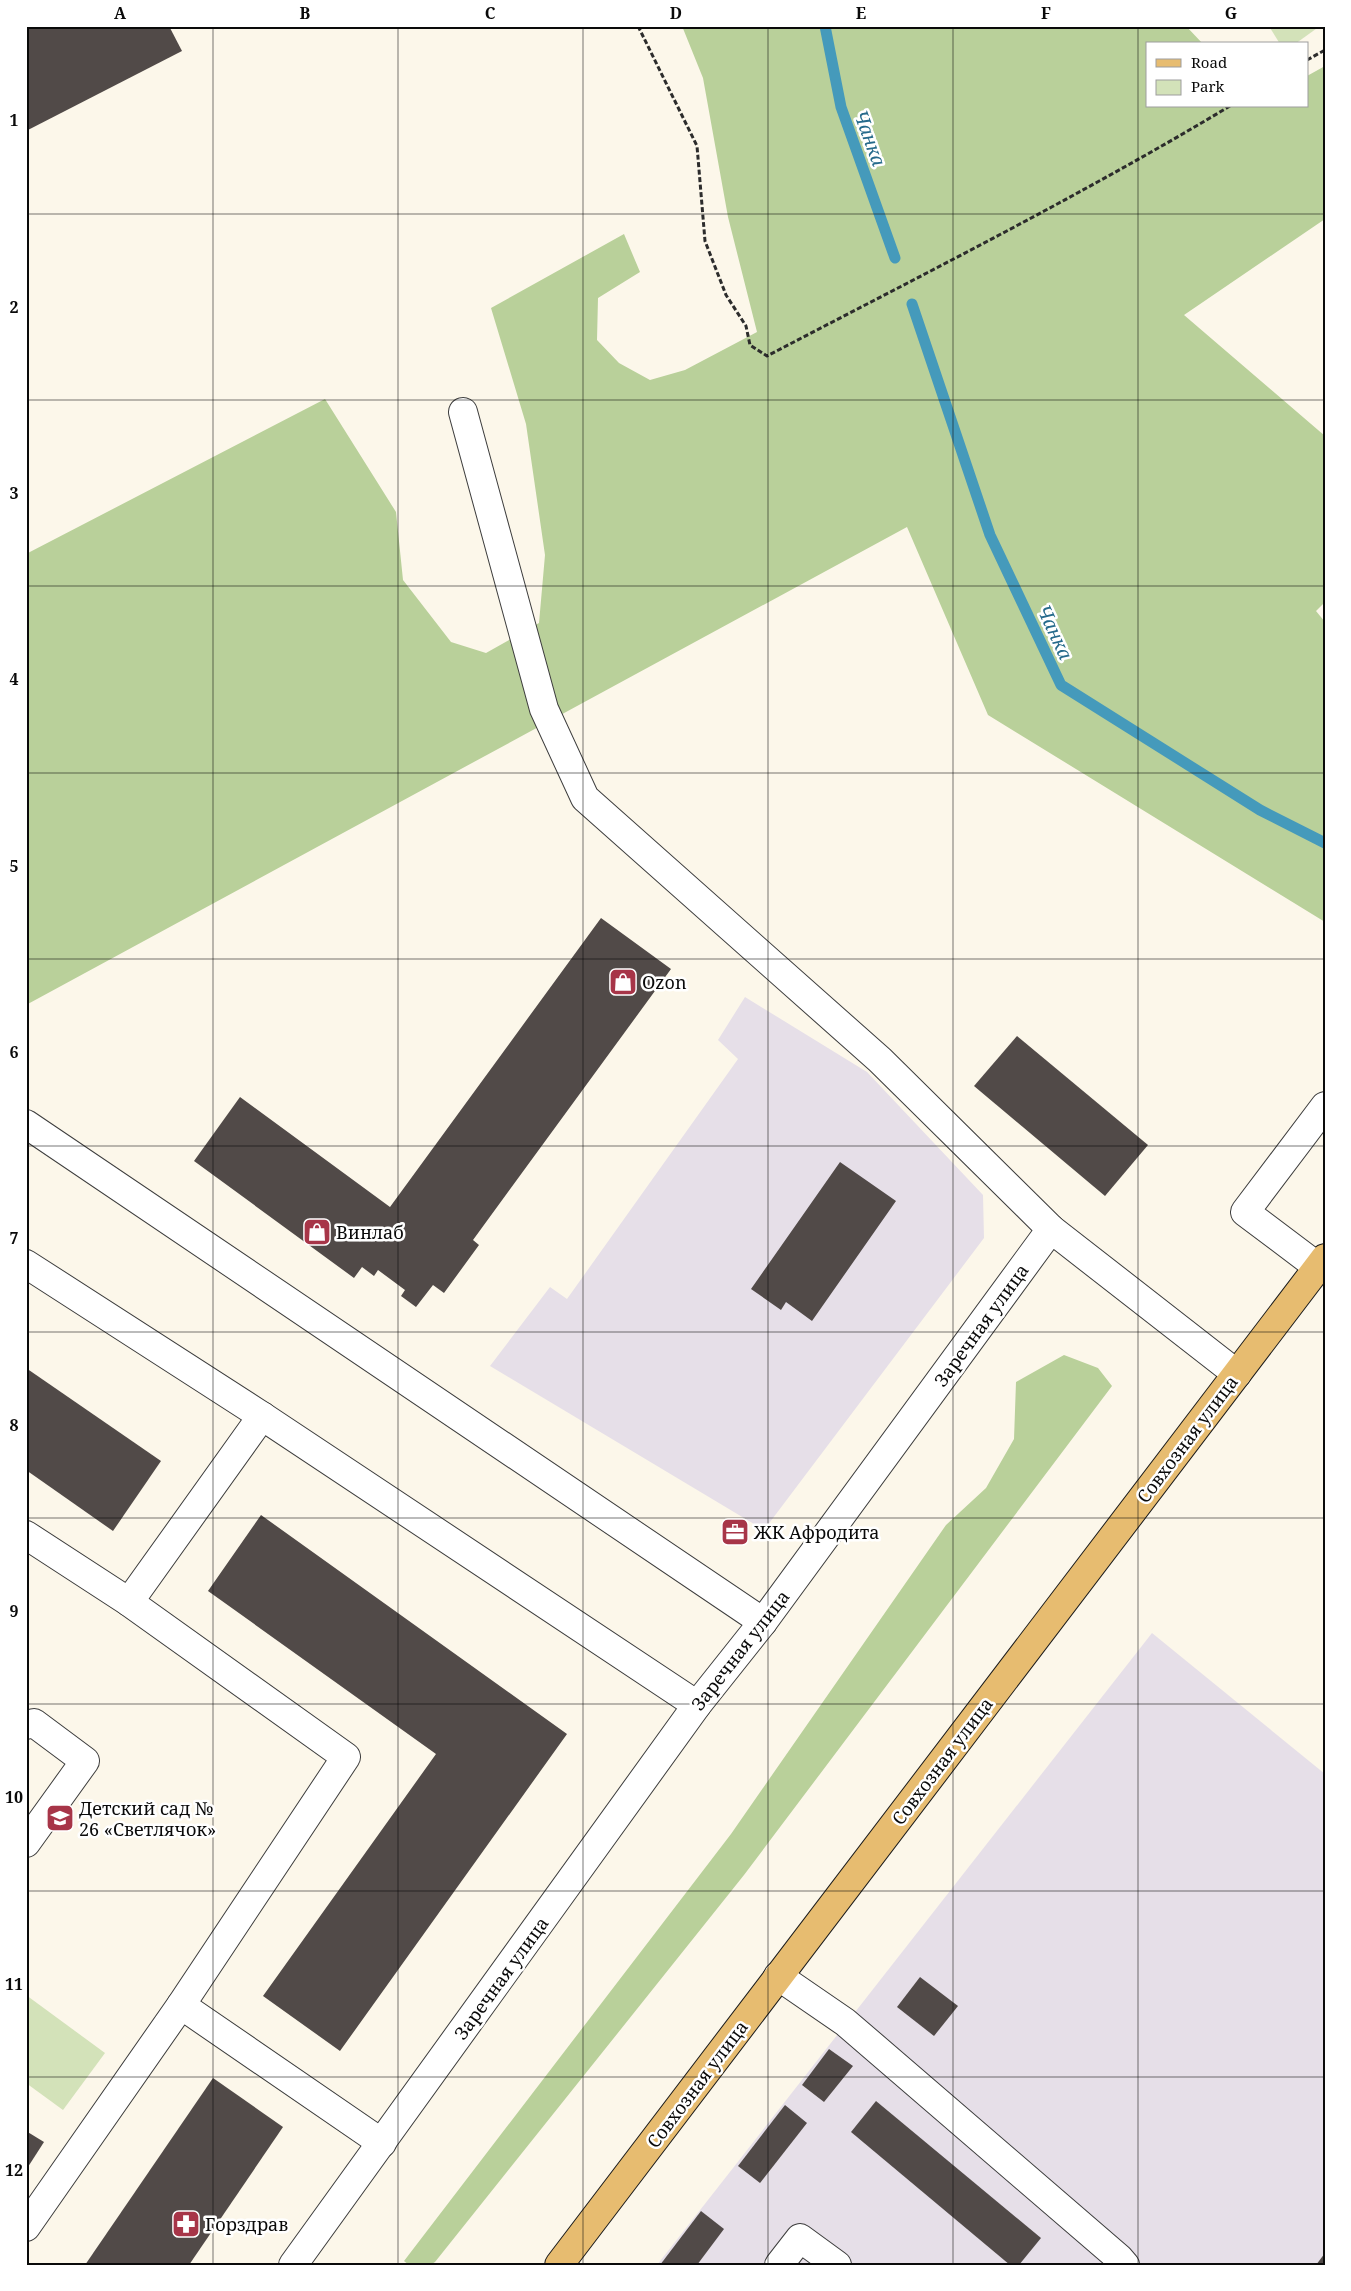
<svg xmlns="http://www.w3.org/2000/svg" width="1351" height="2291" viewBox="0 0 1351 2291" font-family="'Noto Serif',serif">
<rect width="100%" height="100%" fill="#fcf7ea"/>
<g fill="#e6dfe8">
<polygon points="745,997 867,1072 983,1195 984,1238 764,1530 490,1366 550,1287 567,1299 738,1059 718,1040"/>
<polygon points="1152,1633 1325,1774 1325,2265 657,2265"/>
</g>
<g fill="#d3e2b9">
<polygon points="1269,26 1320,26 1295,44 1280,44"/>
<polygon points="26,1995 105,2053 63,2110 26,2083"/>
</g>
<g fill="#b9d09a">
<polygon points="682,26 1186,26 1203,44 1147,44 1147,106 1307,106 1307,76 1325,66 1325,219 1184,315 1325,436 1325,602 1316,611 1325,622 1325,922 988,715 907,527 26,1005 26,554 325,399 396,512 403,580 451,642 486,653 539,623 545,555 526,424 491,308 624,234 640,272 598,298 597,340 619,363 650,380 685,370 757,332 728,217 703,78"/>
<polygon points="1064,1355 1098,1368 1112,1386 744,1875 435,2262 430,2265 409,2265 404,2261 731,1834 946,1525 986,1488 1014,1439 1016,1382"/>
</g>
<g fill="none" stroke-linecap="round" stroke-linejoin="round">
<g stroke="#459abb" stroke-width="11">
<polyline points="825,26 841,107 895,258"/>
<polyline points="912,304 990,535 1061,685 1260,810 1325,843"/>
</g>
</g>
<g fill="#514a48">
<polygon points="26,26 169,26 182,51 26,131"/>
<polygon points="601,918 671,969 473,1240 479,1245 444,1293 433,1285 416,1307 401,1296 405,1290 378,1270 374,1276 362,1267 354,1278 194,1161 240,1097 390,1207"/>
<polygon points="1017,1036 1148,1145 1105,1196 974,1086"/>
<polygon points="840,1162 896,1201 812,1321 786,1302 781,1310 751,1289"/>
<polygon points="26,1368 161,1461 113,1531 26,1470"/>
<polygon points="261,1515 567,1734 340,2051 263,1996 436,1754 208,1591"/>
<polygon points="920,1977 958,2006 934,2036 897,2007"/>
<polygon points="829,2049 853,2066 824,2102 802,2085"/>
<polygon points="213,2078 283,2127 189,2265 85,2265"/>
<polygon points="876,2101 1041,2238 1019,2265 1010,2265 851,2132"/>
<polygon points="785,2105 807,2123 760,2183 738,2166"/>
<polygon points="26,2131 44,2142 26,2170"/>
<polygon points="701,2211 724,2229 697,2265 660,2265"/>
<polygon points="1325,2253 1325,2265 1316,2265"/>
</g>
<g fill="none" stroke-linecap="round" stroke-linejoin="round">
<defs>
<g id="minor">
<polyline points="463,412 544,709 585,798 880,1060 1051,1229"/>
<polyline points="26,1124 763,1622"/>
<polyline points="26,1264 262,1416 697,1705"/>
<polyline points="1318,1267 1245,1212 1325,1106"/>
<polyline points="26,1535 129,1602 262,1416"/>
<polyline points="129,1602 346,1757 181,2005"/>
<polyline points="26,1725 34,1723 85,1761 26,1843"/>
<polyline points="778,1976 845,2022 1119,2258 1125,2265"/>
<polyline points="26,2227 181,2005 382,2143"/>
<polyline points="293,2265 697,1705 763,1622 1051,1229 1237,1374"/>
<polyline points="779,2265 800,2238 837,2265"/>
</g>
<polyline id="major" points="559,2265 1325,1258"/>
</defs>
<use href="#minor" stroke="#3d3d3d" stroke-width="30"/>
<use href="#major" stroke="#1b1b1b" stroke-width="30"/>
<g stroke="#2c2c2c" stroke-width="3" stroke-dasharray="5 2.5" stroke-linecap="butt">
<path d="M 638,26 L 697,146 L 705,241 L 726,295 L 746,326 L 750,345 L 767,356 C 922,275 1080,196 1230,106"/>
<polyline points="1307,60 1325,50"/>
</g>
<use href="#minor" stroke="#fff" stroke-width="28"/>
<use href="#major" stroke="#e7bc70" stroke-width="28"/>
</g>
<path fill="none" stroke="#0a0a0a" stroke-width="1" stroke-opacity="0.55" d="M 213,26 L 213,2265M 398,26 L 398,2265M 583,26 L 583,2265M 768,26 L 768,2265M 953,26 L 953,2265M 1138,26 L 1138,2265M 26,214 L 1325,214M 26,400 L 1325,400M 26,586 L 1325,586M 26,773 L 1325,773M 26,959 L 1325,959M 26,1146 L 1325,1146M 26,1332 L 1325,1332M 26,1518 L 1325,1518M 26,1704 L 1325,1704M 26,1891 L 1325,1891M 26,2077 L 1325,2077"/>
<defs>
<symbol id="shop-square" viewBox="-11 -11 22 22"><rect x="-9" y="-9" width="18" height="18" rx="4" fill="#a73548" stroke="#fff"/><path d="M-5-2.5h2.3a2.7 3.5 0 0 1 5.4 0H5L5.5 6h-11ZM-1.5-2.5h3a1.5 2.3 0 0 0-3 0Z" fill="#fff"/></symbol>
<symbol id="office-square" viewBox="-11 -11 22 22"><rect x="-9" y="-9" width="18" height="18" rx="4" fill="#a73548" stroke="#fff"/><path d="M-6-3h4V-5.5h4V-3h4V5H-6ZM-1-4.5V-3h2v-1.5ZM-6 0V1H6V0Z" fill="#fff"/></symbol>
<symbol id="school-square" viewBox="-11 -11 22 22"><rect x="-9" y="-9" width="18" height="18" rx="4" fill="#a73548" stroke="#fff"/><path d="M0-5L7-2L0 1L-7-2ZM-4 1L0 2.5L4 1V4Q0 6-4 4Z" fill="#fff"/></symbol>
<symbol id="pharmacy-square" viewBox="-11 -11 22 22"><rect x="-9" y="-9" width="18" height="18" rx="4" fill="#a73548" stroke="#fff"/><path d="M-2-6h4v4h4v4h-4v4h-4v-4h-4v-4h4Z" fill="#fff"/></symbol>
</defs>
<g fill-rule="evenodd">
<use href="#shop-square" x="607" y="966" width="32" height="32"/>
<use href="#shop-square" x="301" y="1216" width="32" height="32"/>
<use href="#office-square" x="719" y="1516" width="32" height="32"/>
<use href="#school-square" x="44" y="1802" width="32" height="32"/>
<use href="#pharmacy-square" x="170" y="2208" width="32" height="32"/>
</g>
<g text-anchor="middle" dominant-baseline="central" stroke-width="5" stroke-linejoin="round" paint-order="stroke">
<g font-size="18" fill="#0a0a0a" stroke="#fff" text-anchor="start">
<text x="642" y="982">Ozon</text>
<text x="336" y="1232">Винлаб</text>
<text x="754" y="1532">ЖК Афродита</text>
<text x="79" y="1808">Детский сад №<tspan x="79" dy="21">26 «Светлячок»</tspan></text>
<text x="205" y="2224">Горздрав</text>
</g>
<g font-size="18" fill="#0a0a0a" stroke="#fff">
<text transform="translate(981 1325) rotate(-54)">Заречная улица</text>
<text transform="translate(1187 1439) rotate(-53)">Совхозная улица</text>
<text transform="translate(740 1650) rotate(-52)">Заречная улица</text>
<text transform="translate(942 1761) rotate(-53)">Совхозная улица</text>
<text transform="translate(501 1978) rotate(-54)">Заречная улица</text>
<text transform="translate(697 2084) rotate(-53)">Совхозная улица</text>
</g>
<g font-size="19" font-style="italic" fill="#256a8b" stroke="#fff">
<text transform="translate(870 138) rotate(70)">Чанка</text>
<text transform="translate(1055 632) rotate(65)">Чанка</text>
</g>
</g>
<rect width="1351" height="2291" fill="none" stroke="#ffffff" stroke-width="55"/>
<rect x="1146" y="42" width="162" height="65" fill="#ffffff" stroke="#9d9d9d"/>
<rect x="1156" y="59" width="25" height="8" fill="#e7bc70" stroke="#9d9d9d"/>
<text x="1191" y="68" font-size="15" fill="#0a0a0a">Road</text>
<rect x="1156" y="80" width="25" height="15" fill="#d3e2b9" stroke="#9d9d9d"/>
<text x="1191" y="92" font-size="15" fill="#0a0a0a">Park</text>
<rect x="28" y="28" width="1296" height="2236" fill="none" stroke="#0a0a0a" stroke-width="2"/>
<g font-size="16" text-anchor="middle" font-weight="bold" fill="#0a0a0a">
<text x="120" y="19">A</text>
<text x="305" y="19">B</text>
<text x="490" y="19">C</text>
<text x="676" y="19">D</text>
<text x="861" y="19">E</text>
<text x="1046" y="19">F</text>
<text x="1231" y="19">G</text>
<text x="14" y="126">1</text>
<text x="14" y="313">2</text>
<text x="14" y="499">3</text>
<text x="14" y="685">4</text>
<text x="14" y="872">5</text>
<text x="14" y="1058">6</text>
<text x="14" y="1244">7</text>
<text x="14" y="1431">8</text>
<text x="14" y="1617">9</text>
<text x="14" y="1803">10</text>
<text x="14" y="1990">11</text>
<text x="14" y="2176">12</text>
</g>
</svg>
